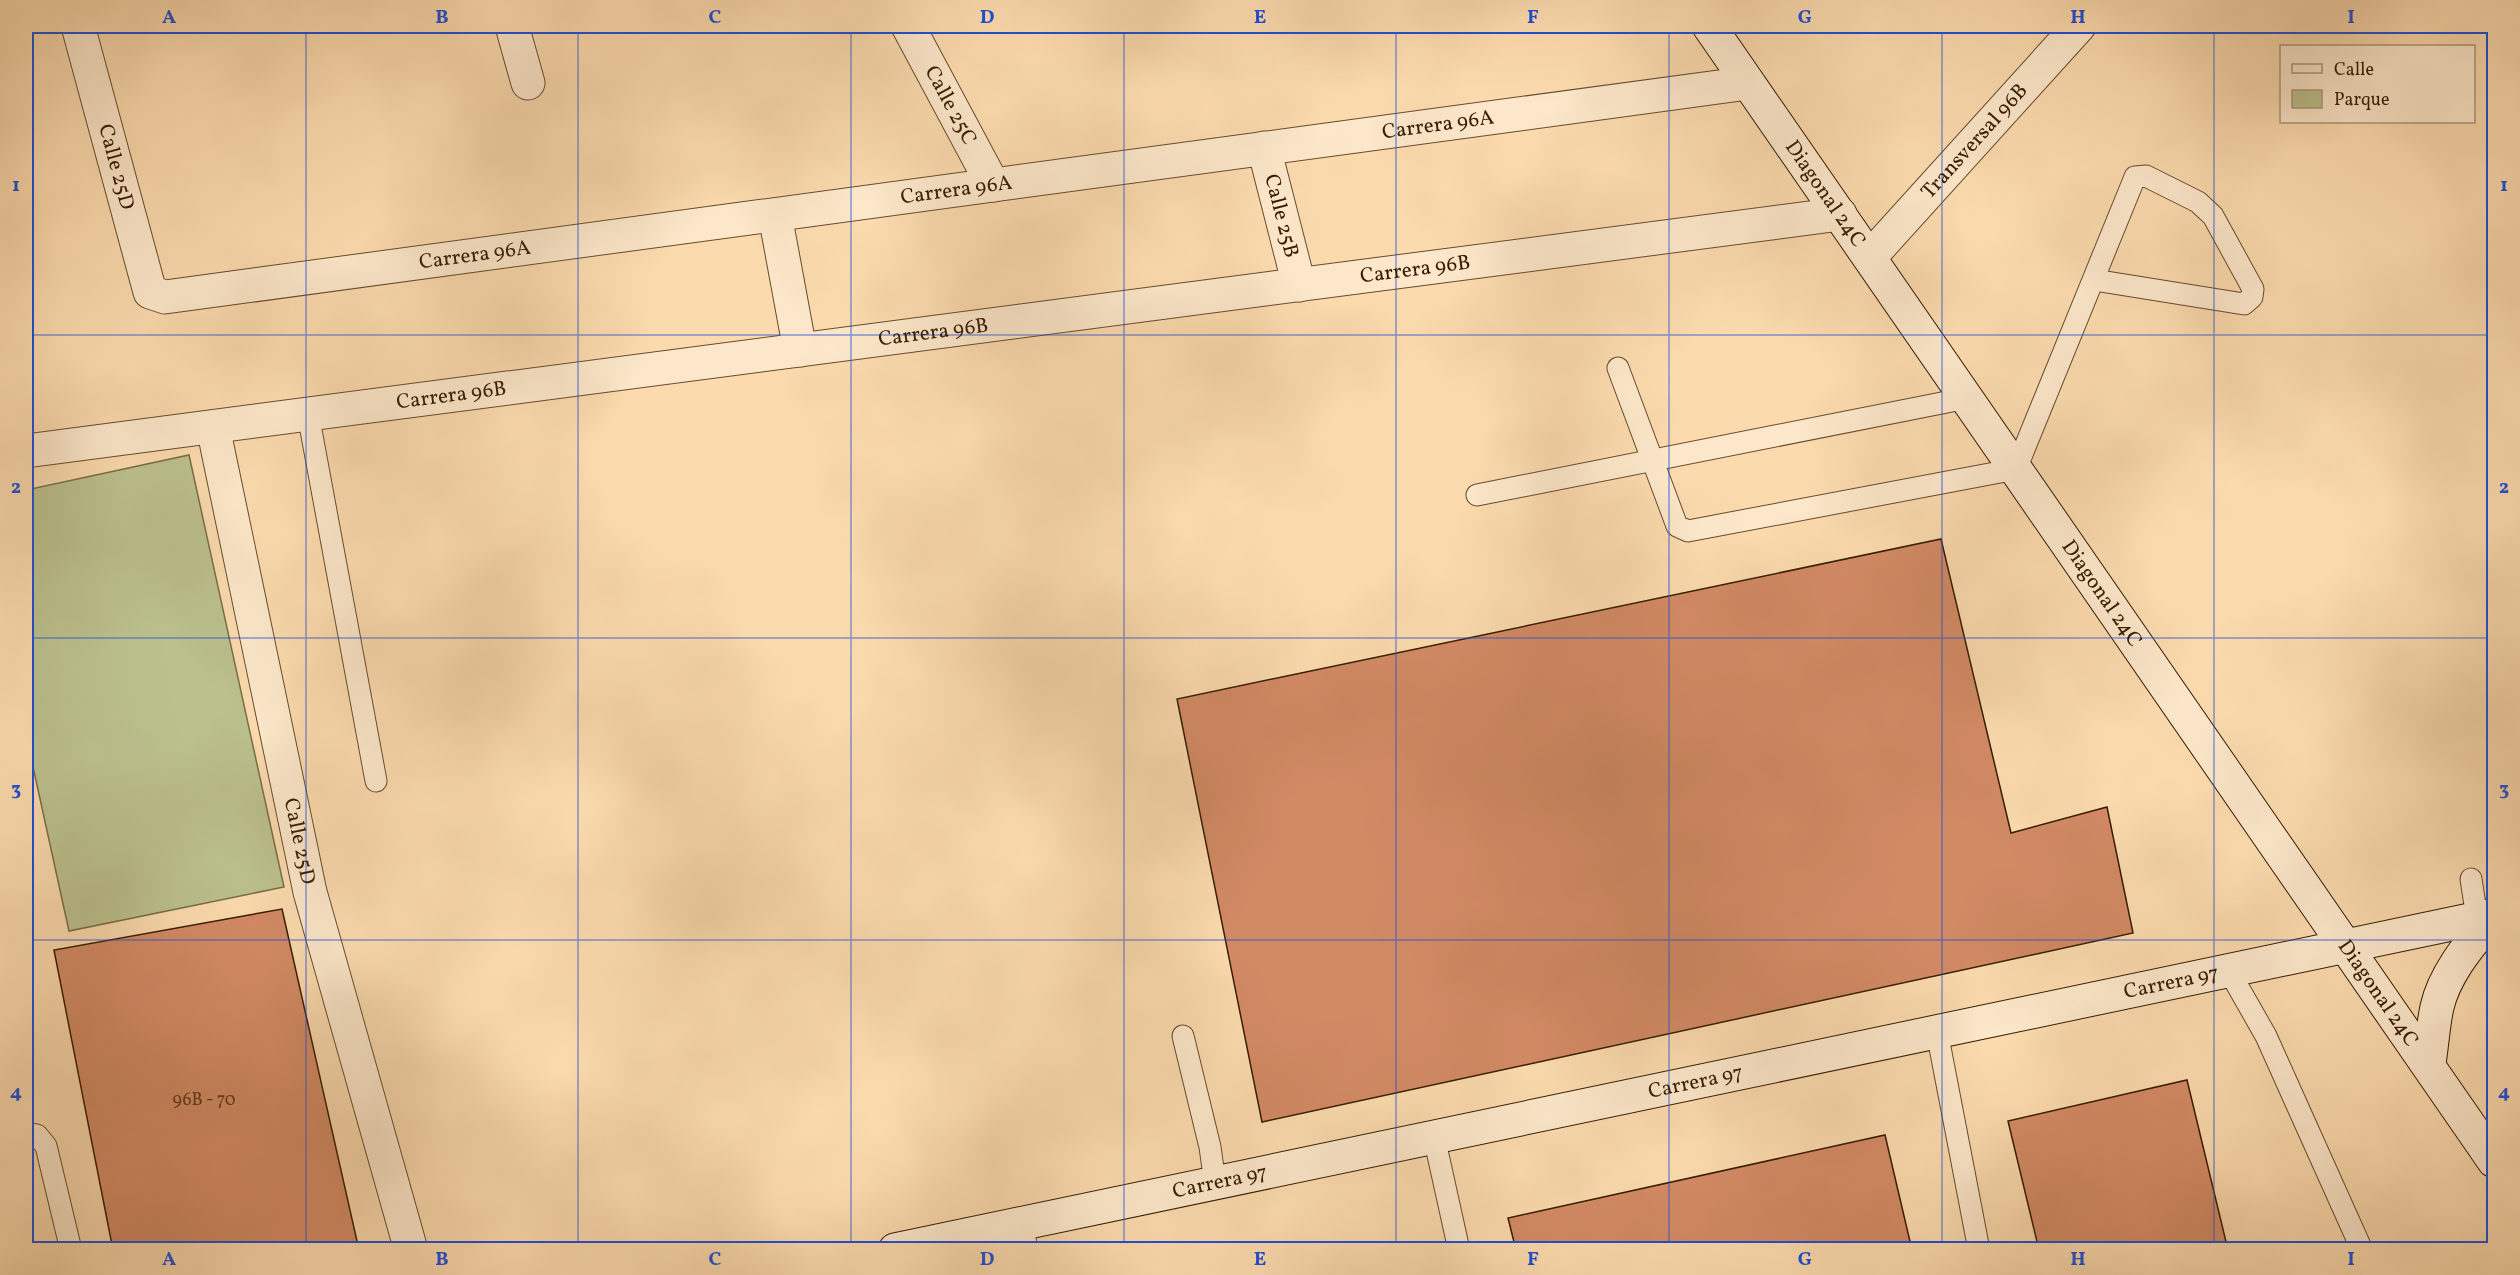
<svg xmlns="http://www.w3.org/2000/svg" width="2520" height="1275" viewBox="0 0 2520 1275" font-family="Vollkorn,serif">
<rect width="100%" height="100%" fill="#fbdaad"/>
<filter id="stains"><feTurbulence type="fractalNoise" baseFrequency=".00333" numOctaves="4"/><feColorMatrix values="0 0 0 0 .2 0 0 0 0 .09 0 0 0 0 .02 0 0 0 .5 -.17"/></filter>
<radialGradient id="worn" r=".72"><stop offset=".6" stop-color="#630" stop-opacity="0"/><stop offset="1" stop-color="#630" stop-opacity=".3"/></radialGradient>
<polygon fill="#bbc08d" stroke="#786e48" stroke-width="1.5" points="189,455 284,887 69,931 26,735 26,490"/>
<g fill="#d28a65" stroke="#361c03" stroke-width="1.5">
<polygon points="1941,539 2011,833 2107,807 2133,933 1262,1122 1177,699"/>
<polygon points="282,909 359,1250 113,1250 54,950"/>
<polygon points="2187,1080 2228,1250 2039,1250 2008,1121"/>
<polygon points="1885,1135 1912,1250 1516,1250 1508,1218"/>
</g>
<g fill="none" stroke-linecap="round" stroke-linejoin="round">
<defs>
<g id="lane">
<polyline points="1618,368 1677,526 1688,531 2016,469 2135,177 2146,176 2198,202 2213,216 2253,289 2252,297 2244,304 2094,280"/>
<polyline points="308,414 376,781"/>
<polyline points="1477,495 1967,398"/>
<polyline points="2471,879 2477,918"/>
<polyline points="2229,971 2266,1036 2362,1250"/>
<polyline points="1937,1032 1979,1250"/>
<polyline points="1183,1036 1210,1147 1215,1183"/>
<polyline points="26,1133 37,1135 46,1146 71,1250"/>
<polyline points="1434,1137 1459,1250"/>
<polyline points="1022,1223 1027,1250"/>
</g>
<g id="street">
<path id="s1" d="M 78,26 L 150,292 L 165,297 L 1748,83"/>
<polyline points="512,26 528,83"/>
<path id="s2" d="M 908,26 L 993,185"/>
<path id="s3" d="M 1264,148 L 1299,285"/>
<polyline points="775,215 800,350"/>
<path id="s4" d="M 1870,257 L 2079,26"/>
<path id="s5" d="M 213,427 L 310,892 L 411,1250"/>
<path id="s6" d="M 26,451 L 1840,214"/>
</g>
<g id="secondary">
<path id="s7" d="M 1709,26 L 2494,1161"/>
<path d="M 2429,1063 C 2432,1045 2433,1025 2437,1007 C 2445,972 2472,942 2494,915"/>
<path id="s8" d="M 895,1250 L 2494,915"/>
</g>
</defs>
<use href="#lane" stroke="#674c2e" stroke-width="23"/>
<use href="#street" stroke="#674c2e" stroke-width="35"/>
<use href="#secondary" stroke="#361c03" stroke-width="35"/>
<use href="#lane" stroke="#fce7ca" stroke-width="21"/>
<use href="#street" stroke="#fce7ca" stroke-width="33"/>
<use href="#secondary" stroke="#fce7ca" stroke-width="33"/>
</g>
<path fill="none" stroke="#1d4ed8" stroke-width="1.5" stroke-opacity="0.55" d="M 306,26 L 306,1250M 578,26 L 578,1250M 851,26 L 851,1250M 1124,26 L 1124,1250M 1396,26 L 1396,1250M 1669,26 L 1669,1250M 1942,26 L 1942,1250M 2214,26 L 2214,1250M 26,335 L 2494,335M 26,638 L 2494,638M 26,940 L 2494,940"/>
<g text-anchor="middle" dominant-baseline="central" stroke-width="4.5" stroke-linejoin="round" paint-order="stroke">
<g font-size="18" fill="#5d381c">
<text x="204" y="1100">96B - 70</text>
</g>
<g font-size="21" fill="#361c03" stroke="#fce7ca">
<text stroke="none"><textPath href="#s2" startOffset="90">Calle 25C</textPath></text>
<text stroke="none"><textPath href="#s1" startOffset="1576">Carrera 96A</textPath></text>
<text stroke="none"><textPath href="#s4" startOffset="156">Transversal 96B</textPath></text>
<text stroke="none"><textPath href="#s1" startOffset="146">Calle 25D</textPath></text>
<text stroke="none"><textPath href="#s1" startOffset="1090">Carrera 96A</textPath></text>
<text stroke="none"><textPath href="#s7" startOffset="204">Diagonal 24C</textPath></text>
<text stroke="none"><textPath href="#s3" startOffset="70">Calle 25B</textPath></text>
<text stroke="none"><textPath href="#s1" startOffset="604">Carrera 96A</textPath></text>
<text stroke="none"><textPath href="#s6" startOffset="1401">Carrera 96B</textPath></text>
<text stroke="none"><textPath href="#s6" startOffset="915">Carrera 96B</textPath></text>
<text stroke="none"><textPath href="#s6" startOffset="429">Carrera 96B</textPath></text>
<text stroke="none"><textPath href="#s7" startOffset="690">Diagonal 24C</textPath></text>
<text stroke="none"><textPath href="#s5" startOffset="423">Calle 25D</textPath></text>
<text stroke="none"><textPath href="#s8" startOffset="1304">Carrera 97</textPath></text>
<text stroke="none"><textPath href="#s7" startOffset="1176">Diagonal 24C</textPath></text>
<text stroke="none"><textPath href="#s8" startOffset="818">Carrera 97</textPath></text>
<text stroke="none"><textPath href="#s8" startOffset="332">Carrera 97</textPath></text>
</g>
</g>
<rect width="2520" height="1275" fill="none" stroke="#fbdaad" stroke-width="66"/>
<rect x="2280" y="45" width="195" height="78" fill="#fce7ca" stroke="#ad967a" stroke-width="1.5"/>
<rect x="2292" y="64" width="30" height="9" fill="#fce7ca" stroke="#ad967a" stroke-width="1.5"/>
<text x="2334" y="75" font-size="18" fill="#361c03">Calle</text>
<rect x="2292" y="90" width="30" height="18" fill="#bbc08d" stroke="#ad967a" stroke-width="1.5"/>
<text x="2334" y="105" font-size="18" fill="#361c03">Parque</text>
<rect x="33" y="33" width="2454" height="1209" fill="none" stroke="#1d4ed8" stroke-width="2"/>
<g font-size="20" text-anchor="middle" font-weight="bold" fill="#1d4ed8">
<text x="169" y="23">A</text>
<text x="442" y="23">B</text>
<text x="715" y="23">C</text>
<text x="987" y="23">D</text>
<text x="1260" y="23">E</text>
<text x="1533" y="23">F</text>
<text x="1805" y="23">G</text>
<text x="2078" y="23">H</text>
<text x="2351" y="23">I</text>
<text x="16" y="191">1</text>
<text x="2504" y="191">1</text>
<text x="16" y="493">2</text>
<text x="2504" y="493">2</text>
<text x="16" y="795">3</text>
<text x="2504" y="795">3</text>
<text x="16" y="1098">4</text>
<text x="2504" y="1098">4</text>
<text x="169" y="1265">A</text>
<text x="442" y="1265">B</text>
<text x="715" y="1265">C</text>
<text x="987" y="1265">D</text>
<text x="1260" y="1265">E</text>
<text x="1533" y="1265">F</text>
<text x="1805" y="1265">G</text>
<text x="2078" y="1265">H</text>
<text x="2351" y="1265">I</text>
</g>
<rect width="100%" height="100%" filter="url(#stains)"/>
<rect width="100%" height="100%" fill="url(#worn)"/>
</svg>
